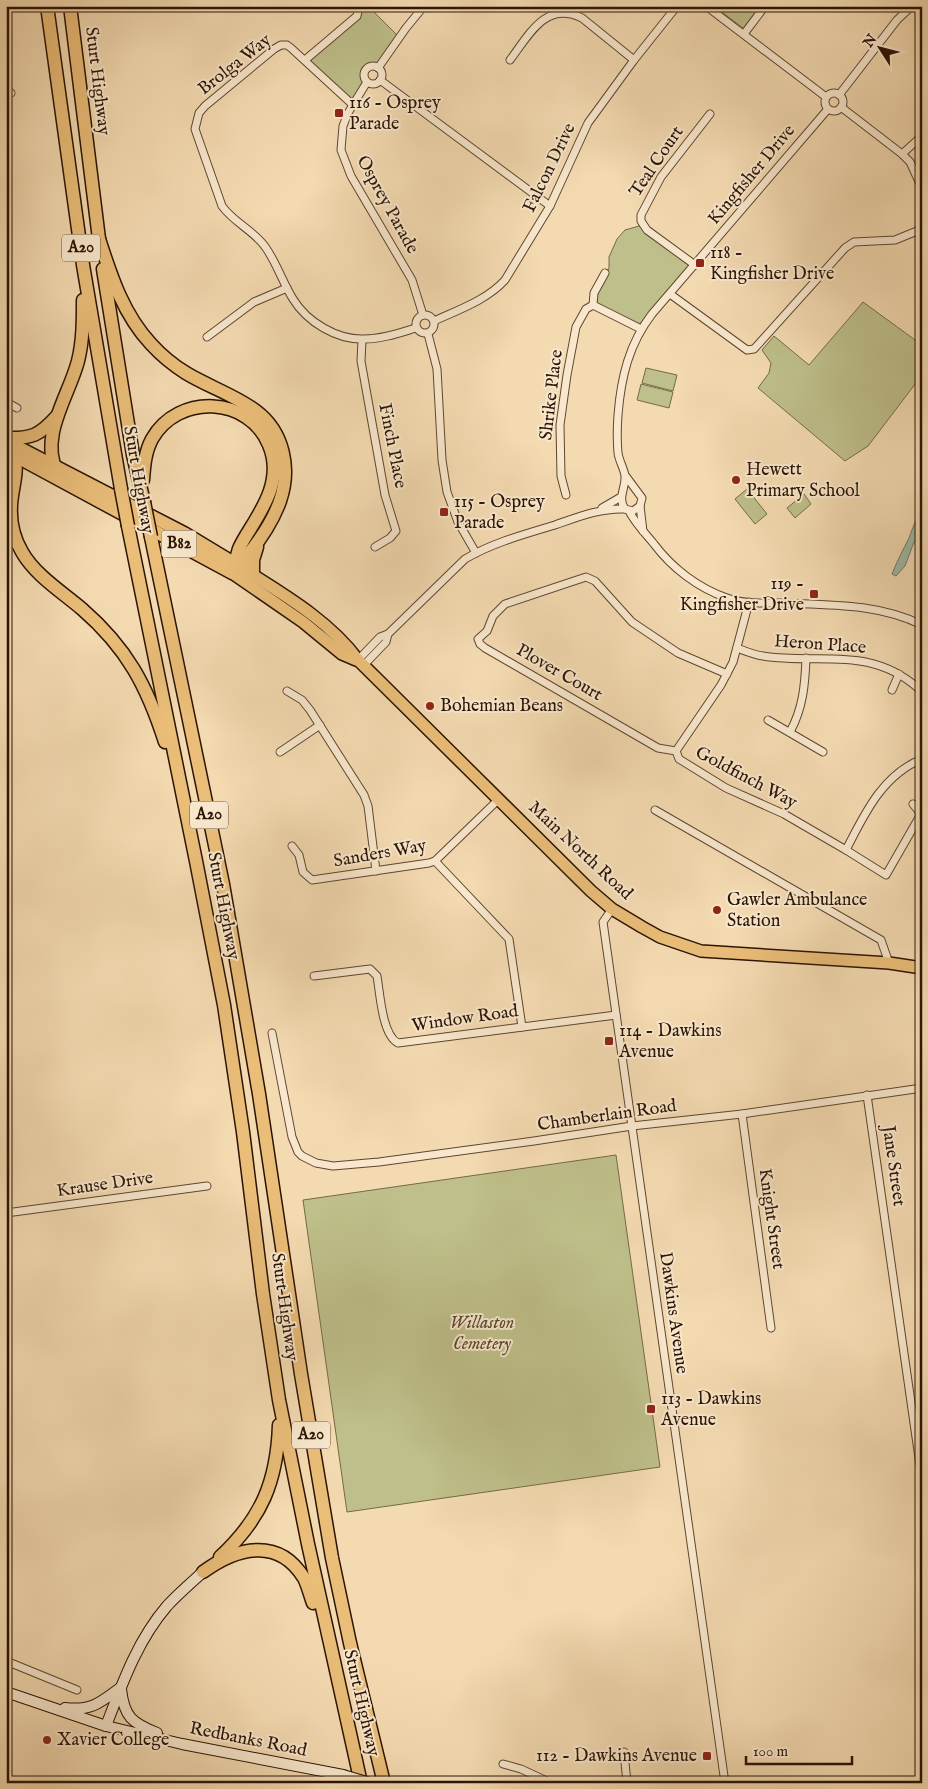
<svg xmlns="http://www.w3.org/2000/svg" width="928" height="1789" viewBox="0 0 928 1789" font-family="'IM FELL English',serif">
<rect width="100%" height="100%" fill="#f4dab1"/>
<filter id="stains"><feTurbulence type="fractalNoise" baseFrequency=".004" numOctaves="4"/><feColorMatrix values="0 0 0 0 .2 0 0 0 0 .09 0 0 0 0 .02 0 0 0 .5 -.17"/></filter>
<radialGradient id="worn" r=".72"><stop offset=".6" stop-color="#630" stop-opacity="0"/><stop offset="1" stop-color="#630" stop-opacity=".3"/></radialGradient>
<g fill="#bebf8a" stroke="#746a48">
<polygon points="714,6 762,6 744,29"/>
<path d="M 367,8 L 372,10 L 398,36 L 377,64 C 364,65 360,68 364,81 L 356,97 L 352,99 L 310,62 L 312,58 L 359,19 L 362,12 Z"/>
<polygon points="639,226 690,266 653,307 640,324 595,303 596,297 609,268 609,257 617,239 625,230"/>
<polygon points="863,302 922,345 922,375 868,446 845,461 758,388 769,373 771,363 762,350 774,336 809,365"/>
<polygon points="646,368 677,375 673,391 642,383"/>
<polygon points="641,384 673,392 669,408 637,400"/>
<polygon points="747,489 767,514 755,524 735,499"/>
<polygon points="804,494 811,504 795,518 787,508"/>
<polygon points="616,1155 660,1467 347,1512 303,1200"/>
</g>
<path fill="#9cbba7" stroke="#6f7866" d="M 922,514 L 922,540 L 914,542 L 905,566 L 896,576 L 892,574 C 897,561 903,550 909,538 C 913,528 914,521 922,514 Z"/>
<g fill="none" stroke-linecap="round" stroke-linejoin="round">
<defs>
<g id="street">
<polyline points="706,6 826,97"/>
<polyline points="744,34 765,6"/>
<polyline points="305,60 357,16 359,6"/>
<path d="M 510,60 C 529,35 546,0 582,18 L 634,60"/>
<circle cx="373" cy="75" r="9"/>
<polyline points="378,68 406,28 424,6"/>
<polyline points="380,80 550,206"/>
<polyline points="367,82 348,113 343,126 341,150 351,176 412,280 423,315"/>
<polyline points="6,89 11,93"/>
<circle cx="834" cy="102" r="9"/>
<polyline points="839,95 897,20 912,6"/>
<path d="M 353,105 L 291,48 L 287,45 L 281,45 L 274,49 L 205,106 L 199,113 L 195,129 L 222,206 C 234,223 255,231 266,248 C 277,264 283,283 293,299 C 307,322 337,340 364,339 C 382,339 399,333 416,328"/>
<polyline points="841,107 902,154 910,162 922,188"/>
<polyline points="902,154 922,136"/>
<polyline points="695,265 647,230 641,221 641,215 661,177 710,114"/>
<polyline points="670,294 747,350 754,349 845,248 854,242 895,240 922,229"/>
<polyline points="593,305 594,293 605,273"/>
<circle cx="425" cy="324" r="9"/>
<path d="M 434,321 C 458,310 487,300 505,280 L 550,206 L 588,123 L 634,60 L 677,6"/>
<polyline points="428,334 437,369 442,460 447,492 458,522 476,553"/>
<polyline points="207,337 254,302 287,288"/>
<polyline points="362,340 361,361 385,495 396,531 390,538 375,547"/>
<polyline points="6,402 17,408"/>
<path d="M 625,475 L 642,498 L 640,506 L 633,511 L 625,509 C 617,498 626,488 625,476 C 624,468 619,461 618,453 C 617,441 617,428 618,415 C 621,377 629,344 652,314 L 828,109"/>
<polyline points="566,495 561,476 560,425 567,375 576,327 586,309 593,305 641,329"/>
<polyline points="640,506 643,531"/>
<polyline points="602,508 621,497"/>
<path d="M 629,511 C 635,523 645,533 654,544 C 672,568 698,588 727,598 C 743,604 762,603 780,603 C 828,605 878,603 922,625"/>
<path d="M 749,602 L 733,662 L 721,685 L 676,751 L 679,759 L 726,788 L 784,814 L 846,850 C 864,815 882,775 922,759"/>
<path d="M 737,648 C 745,651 754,655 763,656 C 820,665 869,645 918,688"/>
<path d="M 358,660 L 380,637 L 388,634 L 465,559 C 492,543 525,534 555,525 C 578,517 600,508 625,509"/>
<polyline points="363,666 386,642 388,634"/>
<polyline points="892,690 899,674"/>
<polyline points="287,691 302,700 310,710 364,795 368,806 376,871"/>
<polyline points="768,720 823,752"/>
<path d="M 790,732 C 803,708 805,685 806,658"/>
<polyline points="676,751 658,748 485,648 480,644 478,639 487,631 493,616 505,604 586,577 595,581 632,622 678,653 727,674"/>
<polyline points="280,752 320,725"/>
<polyline points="655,810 881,940 889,963"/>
<polyline points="292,846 299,855 303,872 312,880 429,863 435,861 499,799"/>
<polyline points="846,850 886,875 921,814 913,804"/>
<polyline points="435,861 509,939 522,1027"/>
<polyline points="612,909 603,922 725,1783"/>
<path d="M 314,976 L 370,969 L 377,976 C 380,993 382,1035 398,1043 L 616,1015"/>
<polyline points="272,1033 292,1137 298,1152 302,1156 316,1163 333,1166 379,1162 534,1141 632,1126 742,1114 922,1088"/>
<polyline points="867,1095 922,1479"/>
<polyline points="742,1114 771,1328"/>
<polyline points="6,1213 207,1186"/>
<polyline points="6,1661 77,1690"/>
<polyline points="624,1752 627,1783"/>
<polyline points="503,1764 521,1769 551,1783"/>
</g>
<g id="secondary">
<path d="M 121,1689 C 124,1717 132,1723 157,1733"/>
<polyline points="6,1692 106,1726 182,1744 343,1775"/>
<path d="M 65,1708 C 91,1711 100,1703 120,1688"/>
<path d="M 106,1726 C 122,1684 137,1641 167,1606 C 178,1594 191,1583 203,1572"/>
</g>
<g id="primary">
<path d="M 237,565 C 279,592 328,619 358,660 L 591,891 L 612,909 L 642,927 L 660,937 L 701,951 L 889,963 L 922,968"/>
<polyline points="232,573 303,622 342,654 356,660"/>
</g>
<g id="highway">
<polyline points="47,6 83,265 121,489"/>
<polyline points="70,6 100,247"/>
<polyline points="103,269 133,455 144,502"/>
<path d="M 6,438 C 32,439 40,435 57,416"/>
<polyline points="6,441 184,533 237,565"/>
<path d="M 6,451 L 232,573 C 236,566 242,563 247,556 C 260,540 273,521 280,501 C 291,469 284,432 256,411 C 235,395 209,387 186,373 C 173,365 161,355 151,344 C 123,314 111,276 99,239"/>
<path d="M 14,455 C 18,469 14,482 12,496 C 9,515 12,535 22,552 C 35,575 62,592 82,609 C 127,648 147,686 165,742"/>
<path d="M 57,472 C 39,436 69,396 78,361 C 83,341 83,321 83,300"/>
<path d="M 143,480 C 144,466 145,452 152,439 C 178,393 249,396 269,445 C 283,478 264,507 247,534 C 241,544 235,553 237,565"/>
<polyline points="128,526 196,861 224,1005 243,1132 263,1294 279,1400 308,1544 361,1783"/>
<polyline points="151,537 223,884 259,1094 301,1374 332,1558 350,1643 384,1783"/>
<polyline points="253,576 253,560 257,547"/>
<path d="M 220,1557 C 262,1518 277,1481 279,1425"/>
<path d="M 203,1572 C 236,1548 278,1536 304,1578 C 308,1586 310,1595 313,1603"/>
</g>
</defs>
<use href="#street" stroke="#5d4630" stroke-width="9"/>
<use href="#secondary" stroke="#2b1405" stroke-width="12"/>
<use href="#primary" stroke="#2b1405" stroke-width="14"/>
<use href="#highway" stroke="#2b1405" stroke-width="15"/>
<use href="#street" stroke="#f8e7cc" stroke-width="7"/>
<use href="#secondary" stroke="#f8e7cc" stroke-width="10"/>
<use href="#primary" stroke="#eabd78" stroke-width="11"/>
<use href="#highway" stroke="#eabd78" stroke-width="12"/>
<defs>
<polyline id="secondary-bridge" points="343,1775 370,1783"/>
<g id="highway-bridge">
<polyline points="121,489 128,526"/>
<polyline points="144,502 151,537"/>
</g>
</defs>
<use href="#secondary-bridge" stroke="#2b1405" stroke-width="12" stroke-linecap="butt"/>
<use href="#highway-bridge" stroke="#2b1405" stroke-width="15" stroke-linecap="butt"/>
<use href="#secondary-bridge" stroke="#f8e7cc" stroke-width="10"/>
<use href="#highway-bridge" stroke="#eabd78" stroke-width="12"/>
</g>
<g fill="#8f2418" stroke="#f8e7cc" stroke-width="2">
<rect x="334" y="108" width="10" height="10" rx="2.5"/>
<rect x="695" y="258" width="10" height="10" rx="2.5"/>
<circle cx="736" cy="480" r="5"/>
<rect x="439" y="507" width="10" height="10" rx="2.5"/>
<rect x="809" y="589" width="10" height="10" rx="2.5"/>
<circle cx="430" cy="706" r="5"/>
<circle cx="717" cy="910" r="5"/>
<rect x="604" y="1036" width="10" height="10" rx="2.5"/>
<rect x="646" y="1404" width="10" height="10" rx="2.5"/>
<circle cx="47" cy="1740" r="5"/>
<rect x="702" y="1751" width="10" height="10" rx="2.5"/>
</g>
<g text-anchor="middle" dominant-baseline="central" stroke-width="4" stroke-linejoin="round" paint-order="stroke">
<g fill="#f8e7cc" stroke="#685341" stroke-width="1">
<rect x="62" y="234.5" width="38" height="27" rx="4"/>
<rect x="161.5" y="530.5" width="35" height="27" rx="4"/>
<rect x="190" y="801.5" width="38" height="27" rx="4"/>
<rect x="292" y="1421.5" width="38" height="27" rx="4"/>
</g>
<g font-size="16" font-weight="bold" fill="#2b1405">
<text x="81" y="248">A20</text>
<text x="179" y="544">B82</text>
<text x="209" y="815">A20</text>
<text x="311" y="1435">A20</text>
</g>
<g font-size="18" fill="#2b1405" stroke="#f8e7cc">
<text transform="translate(235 65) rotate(-38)">Brolga Way</text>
<text transform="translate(97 81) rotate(83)">Sturt Highway</text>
<text transform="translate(657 162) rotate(-56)">Teal Court</text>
<text transform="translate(550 168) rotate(-64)">Falcon Drive</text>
<text transform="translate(752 175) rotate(-50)">Kingfisher Drive</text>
<text transform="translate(387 205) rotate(61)">Osprey Parade</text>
<text transform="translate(552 395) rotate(-83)">Shrike Place</text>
<text transform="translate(392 446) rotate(79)">Finch Place</text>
<text transform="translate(138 480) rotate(80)">Sturt Highway</text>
<text transform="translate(820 645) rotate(4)">Heron Place</text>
<text transform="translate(559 673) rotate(30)">Plover Court</text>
<text transform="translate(746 778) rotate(28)">Goldfinch Way</text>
<text transform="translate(580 851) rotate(43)">Main North Road</text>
<text transform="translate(380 854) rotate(-10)">Sanders Way</text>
<text transform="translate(223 906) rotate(79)">Sturt Highway</text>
<text transform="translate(465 1019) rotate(-8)">Window Road</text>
<text transform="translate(607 1116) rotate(-8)">Chamberlain Road</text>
<text transform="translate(893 1166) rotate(82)">Jane Street</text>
<text transform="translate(105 1185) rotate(-8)">Krause Drive</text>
<text transform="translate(771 1219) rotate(82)">Knight Street</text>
<text transform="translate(284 1307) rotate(82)">Sturt Highway</text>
<text transform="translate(673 1313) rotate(82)">Dawkins Avenue</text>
<text transform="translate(361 1703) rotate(77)">Sturt Highway</text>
<text transform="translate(248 1740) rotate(11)">Redbanks Road</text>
</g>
<g font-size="18" fill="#2b1405" stroke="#f8e7cc" text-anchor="start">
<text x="349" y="103">116 - Osprey<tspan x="349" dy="21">Parade</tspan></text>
<text x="710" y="253">118 -<tspan x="710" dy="21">Kingfisher Drive</tspan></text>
<text x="746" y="470">Hewett<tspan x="746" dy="21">Primary School</tspan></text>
<text x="454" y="502">115 - Osprey<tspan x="454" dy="21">Parade</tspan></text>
<text x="804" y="584" text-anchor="end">119 -<tspan x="804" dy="21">Kingfisher Drive</tspan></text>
<text x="440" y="706">Bohemian Beans</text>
<text x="727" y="900">Gawler Ambulance<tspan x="727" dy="21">Station</tspan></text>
<text x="619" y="1031">114 - Dawkins<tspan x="619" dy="21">Avenue</tspan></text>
<text x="661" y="1399">113 - Dawkins<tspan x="661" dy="21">Avenue</tspan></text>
<text x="57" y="1740">Xavier College</text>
<text x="697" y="1756" text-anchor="end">112 - Dawkins Avenue</text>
</g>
<g font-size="18" font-style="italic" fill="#57472d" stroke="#f8e7cc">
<text x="482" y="1323">Willaston<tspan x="482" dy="21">Cemetery</tspan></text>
</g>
</g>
<rect width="928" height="1789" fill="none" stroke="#f4dab1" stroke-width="25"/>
<rect x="8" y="8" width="913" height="1774" fill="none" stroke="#2b1405" stroke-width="2.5"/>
<rect x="12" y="12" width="903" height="1764" fill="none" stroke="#2b1405"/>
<g transform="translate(880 48) rotate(306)" stroke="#f8e7cc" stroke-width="4" paint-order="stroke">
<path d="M0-4L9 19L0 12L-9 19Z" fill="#2b1405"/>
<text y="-8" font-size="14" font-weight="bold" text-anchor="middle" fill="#2b1405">N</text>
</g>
<path d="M746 1756v8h106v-8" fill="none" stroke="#2b1405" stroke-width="2.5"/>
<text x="753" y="1756" font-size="15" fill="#2b1405" stroke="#f8e7cc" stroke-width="4" paint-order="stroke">100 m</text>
<rect width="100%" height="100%" filter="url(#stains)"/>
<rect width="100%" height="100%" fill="url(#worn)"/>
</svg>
